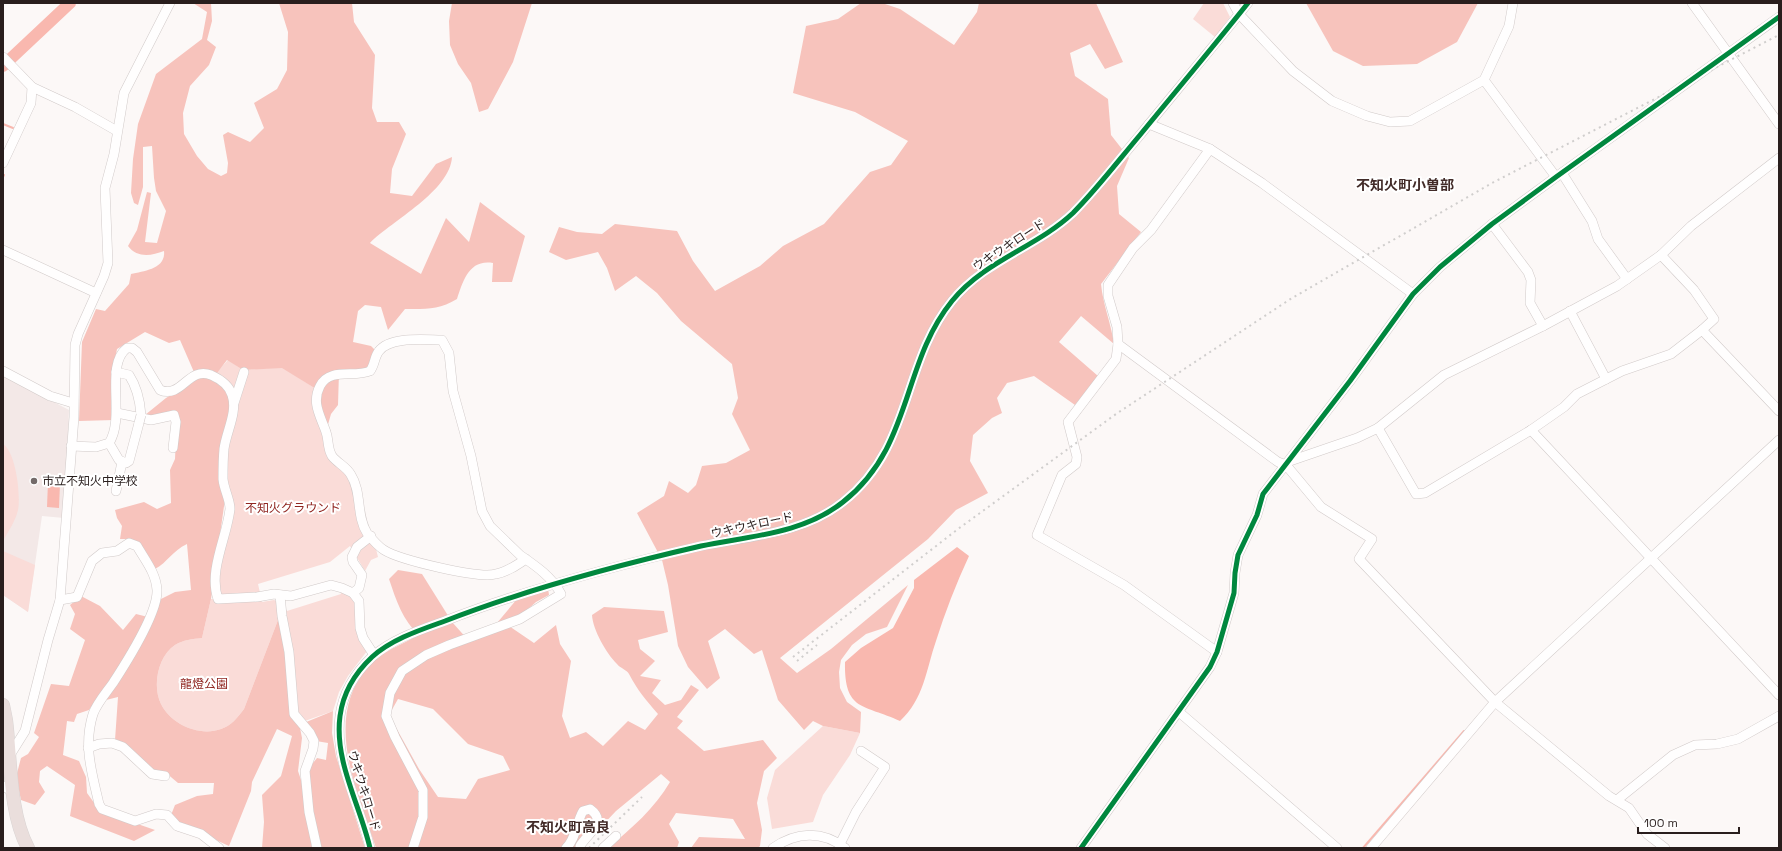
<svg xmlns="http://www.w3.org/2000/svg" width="1782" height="851" viewBox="0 0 1782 851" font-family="'Space Grotesk','Noto Sans JP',sans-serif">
<rect width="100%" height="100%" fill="#fcf8f7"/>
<polygon fill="#f3e8e7" points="3,375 69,410 64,518 42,516 28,612 3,595"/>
<g fill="#fadcd8">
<polygon points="1204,3 1223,3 1230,17 1215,37 1193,19"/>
<path d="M 228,360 L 243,370 L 282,367 L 316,389 L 327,450 L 346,471 L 375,545 L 378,557 L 371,560 L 365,571 L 350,546 L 330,562 L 258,584 L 262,602 L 274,600 L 283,604 L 287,611 L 341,594 L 340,590 L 349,593 L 355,601 L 367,651 L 348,676 L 339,692 L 333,711 L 302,722 L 295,713 L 278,620 L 244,709 C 238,717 231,726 221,729 C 199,737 171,724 161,704 C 152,686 158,656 175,645 C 183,640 193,639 202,638 L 211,599 L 220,599 L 220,563 L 227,528 L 227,482 L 215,374 Z"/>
<path d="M 3,444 C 16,452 21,496 18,510 C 16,520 8,532 3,541 Z"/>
<polygon points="3,551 35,565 28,612 3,595"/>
<polygon points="823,726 860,733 850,755 823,795 813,822 772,829 767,798 775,770"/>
</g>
<g fill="#f7c3bc" fill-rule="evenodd">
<path d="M 193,3 L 211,3 L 212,21 L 207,40 L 216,47 L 209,65 L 190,86 L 183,113 L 184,134 L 197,156 L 208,169 L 221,176 L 227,173 L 228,163 L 223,135 L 228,132 L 250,142 L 264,128 L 254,103 L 277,89 L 287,70 L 288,32 L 279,3 L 352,3 L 354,22 L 375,55 L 372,108 L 377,122 L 399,122 L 406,134 L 392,169 L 390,193 L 412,196 L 436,164 L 452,157 C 450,191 393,220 370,243 L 421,274 L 446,218 L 469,242 L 480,202 L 525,236 L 512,282 L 492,282 L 493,263 C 469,259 463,281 457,299 C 439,310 426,309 405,309 L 388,330 L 381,307 L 365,305 L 358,311 L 353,342 L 371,346 L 375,350 L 367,369 L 339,372 L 338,405 L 331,414 L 327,428 L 316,389 L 282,368 L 243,370 L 227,360 L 214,377 L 230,396 L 225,499 L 211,599 L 202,638 C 193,639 183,640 175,645 C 158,656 152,686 161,704 C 171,724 199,737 221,729 C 231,726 238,717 244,709 L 278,620 L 283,619 L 299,725 L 333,711 L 332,733 L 336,756 L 365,848 L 320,848 C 316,829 305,786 310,768 C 311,764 315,761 317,758 L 326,760 L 328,743 L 316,741 L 300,728 L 302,738 L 298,771 L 304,789 L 312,848 L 262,848 L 264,822 L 262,795 L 281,776 L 292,736 L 277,729 L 252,782 L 251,791 L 229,846 L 179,823 L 171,815 L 175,805 L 197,796 L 213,794 L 214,783 L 178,783 L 165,772 L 153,770 L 115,740 L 118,697 L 94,703 L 89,710 L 77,714 L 74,722 L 67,721 L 63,755 L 79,761 L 86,777 L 87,793 L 100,811 L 155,830 L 134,841 L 70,816 L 75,785 L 47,766 L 40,771 L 39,782 L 45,792 L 35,805 L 21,800 L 16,777 L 21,758 L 28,754 L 39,737 L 34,733 L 51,684 L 69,686 L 85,640 L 70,629 L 75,614 L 70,605 L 81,596 L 100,606 L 123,630 L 136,614 L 152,618 L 157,601 L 175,592 L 191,590 L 187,544 C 172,551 168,562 155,569 L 129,539 L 120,539 L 122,526 L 117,518 L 115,510 L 144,502 L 157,509 L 171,503 L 170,470 L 175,459 L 177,414 L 156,418 L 145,415 L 166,398 L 197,379 L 180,340 L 169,343 L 145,332 L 117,349 L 112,374 L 114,420 L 79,421 L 82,342 L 96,309 L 105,311 L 129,284 L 131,274 C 144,271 166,269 164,251 C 151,256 137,258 128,246 L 137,230 L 147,192 L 151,193 L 145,242 L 157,243 L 166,211 L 156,191 L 154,178 L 152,146 L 143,147 L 143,187 L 138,205 L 134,203 L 131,193 L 133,159 L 138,124 L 156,74 L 202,39 L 207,12 Z"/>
<polygon points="452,3 532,3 513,62 488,109 479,112 471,83 458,64 450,45 449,21"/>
<path d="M 861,3 L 882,3 L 900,9 L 954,45 L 977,12 L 979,3 L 1096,3 L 1123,62 L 1105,69 L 1090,44 L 1070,53 L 1075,76 L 1108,99 L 1111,135 L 1129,158 L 1117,186 L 1119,214 L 1141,232 L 1101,284 C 1103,305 1111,323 1114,344 L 1081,316 L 1059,342 L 1098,376 L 1075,405 L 1034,376 L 1007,383 L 997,398 L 1002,413 L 992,418 L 973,435 L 970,461 L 988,493 L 956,510 L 928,539 L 780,658 L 797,673 L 831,649 L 908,585 L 887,627 L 866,634 L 852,645 L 841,660 L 839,672 L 840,688 L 847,702 L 861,712 L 860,733 L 823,726 L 813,721 L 804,730 L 778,700 L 762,650 L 754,654 L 725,629 L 708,641 L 720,678 L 707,689 L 688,667 L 678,646 L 668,585 L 662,560 L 637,513 L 664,496 L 669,481 L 688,493 L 696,485 L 702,466 L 726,463 L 750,450 L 732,414 L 738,398 L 732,364 L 681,321 L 657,293 L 636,276 L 615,291 L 607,268 L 598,252 L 566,260 L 549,252 L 559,227 L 577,232 L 602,234 L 615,224 L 677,231 L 693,261 L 715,291 L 760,266 L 783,246 L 824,224 L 870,172 L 891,165 L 908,141 L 855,112 L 793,93 L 806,26 L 838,19 Z"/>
<polygon points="1306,3 1478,3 1457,42 1417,64 1363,66 1333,51"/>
<path d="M 398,570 L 422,574 L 452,622 L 469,641 L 497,623 L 517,599 L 548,588 L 549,595 L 536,602 L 509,626 L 534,643 L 556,625 L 560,644 L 571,661 L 562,716 L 570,738 L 586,732 L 603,746 L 628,721 L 645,730 L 658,714 C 645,699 638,691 629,674 C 627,670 620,668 617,664 C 606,653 593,630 592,615 L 604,607 L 664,611 L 668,632 L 638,640 L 640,649 L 655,661 L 640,676 L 661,680 L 652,693 L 665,705 L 681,700 L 691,685 L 699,690 L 677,717 L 683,721 L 677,728 L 704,751 L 763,740 L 777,758 L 764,771 L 757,803 L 762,830 L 760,846 L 758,848 L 691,848 L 699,837 L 745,839 L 733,819 L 676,813 L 669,824 L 679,842 L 677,848 L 608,848 C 631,829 655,808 670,782 L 661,774 L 616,811 L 581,848 L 376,848 C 358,792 322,719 368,667 C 380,652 403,644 419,635 C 403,621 396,600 389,579 ZM 398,699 L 433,709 L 468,744 L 503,756 L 510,770 L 478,779 L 466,799 L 438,797 L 419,769 L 389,715 Z"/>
</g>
<g fill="#f9b8af">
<polygon points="48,482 60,483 59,508 47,507"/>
<path d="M 957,547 L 969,556 C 956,584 945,612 936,641 C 926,670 924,699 900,721 C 864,704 844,712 845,662 L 861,648 L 893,628 L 914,588 L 914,580 Z"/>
</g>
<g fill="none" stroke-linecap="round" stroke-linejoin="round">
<g stroke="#f9b8af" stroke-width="2">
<polyline points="3,124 13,128"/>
<polyline points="3,177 4,175"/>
<polyline points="1363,848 1464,731"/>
</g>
<polyline stroke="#f9b8af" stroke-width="12" points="3,66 70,3"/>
<defs>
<g id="minor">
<polyline points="1233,3 1239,14 1293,71 1332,101 1367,116 1390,122 1410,121 1484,80 1556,177"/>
<polyline points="1692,3 1779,124"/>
<polyline points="3,57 32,87 31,103 3,163"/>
<polyline points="1484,80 1509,26 1513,3"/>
<polyline points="32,87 75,107 117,131"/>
<polyline points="1149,124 1210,149 1262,183 1413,294"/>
<polyline points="1210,149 1151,230 1133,248 1108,285 1108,296 1117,327 1118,344 1116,359 1068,422 1077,457 1076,464 1062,475 1037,535 1124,585 1217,652"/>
<polyline points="1562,173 1592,221 1598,239 1627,279"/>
<polyline points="1492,224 1528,272 1531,280 1530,303 1543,326"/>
<polyline points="3,250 96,293"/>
<polyline points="1661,255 1694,290 1714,319 1702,330"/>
<polyline points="1570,311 1606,379"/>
<polyline points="1118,344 1278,462 1286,465 1321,507 1372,539 1359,559 1495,702 1609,796 1629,808 1647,834 1665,848"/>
<polyline points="3,371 50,396 73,403"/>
<path d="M 116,372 L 129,375 C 137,387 140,401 141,415"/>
<polyline points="234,403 244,372"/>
<polyline points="117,413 151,420 174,415 176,422 173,448"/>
<polyline points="1378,428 1416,494 1425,493 1531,430 1564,407 1577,394 1622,371 1671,354 1702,330 1779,411"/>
<polyline points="1531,430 1779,695"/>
<polyline points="109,443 119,460 126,463 129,461 139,423"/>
<path d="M 71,446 L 96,447 L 109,443 C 126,417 104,365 127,348 L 132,348 L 137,352 L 160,390 C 182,399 188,366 211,375 C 220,379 229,385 232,395 C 238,412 226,432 224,449 C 223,459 223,470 223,479 C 224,490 230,499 230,509 C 227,537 208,571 218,599 L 257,597 L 274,594 L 291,596 L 331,585 L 342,588 L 353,593 L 359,601 L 360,628 L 363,638 L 374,655"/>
<polyline points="1290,461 1357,438 1378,428 1444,375 1543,326 1617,286 1661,255 1691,226 1779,158"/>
<polyline points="116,491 122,462"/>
<polyline points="353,593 359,588 362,575 353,562 352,557 357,547 371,536"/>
<polyline points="280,595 282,616 289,652 294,714 310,733 314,741 313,749 305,771 309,812 317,848"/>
<path d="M 60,600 L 77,597 L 92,561 L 102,553 L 117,551 L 129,543 L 137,546 C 145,560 156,573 157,590 C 158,613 126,663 113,683 C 106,693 97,703 93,714 C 83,746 92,773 99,804 L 102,809 L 135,821 L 156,814 L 167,815 L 177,826 L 201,834 L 219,848"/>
<polyline points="1179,712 1337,848"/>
<polyline points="88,748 99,744 112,743 123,747 152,774 165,776"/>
<polyline points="10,755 25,731 48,640 60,600 74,417 75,345 78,334 104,276 108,263 105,188 114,154 124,93 170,3"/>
<polyline points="3,786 13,792"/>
<polyline points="1617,800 1673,755 1695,745 1717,744 1738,739 1779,716"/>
<polyline points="840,844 856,812 885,767 861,751"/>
<path d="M 370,848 C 360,805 334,761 340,716 C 343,693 355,673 372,657 C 392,639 420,630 445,621 C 527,589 614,566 701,546 C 749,536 803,534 843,502 C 913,447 901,364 952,301 C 984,261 1037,247 1073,213 C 1097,189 1118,161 1140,135 C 1176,91 1213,47 1248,3"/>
<path d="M 413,848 L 423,817 L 423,790 L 395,737 L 386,716 L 390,693 L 402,671 L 426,655 L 449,645 L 520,619 L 561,594 C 552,577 536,566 520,555 L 490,526 L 482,511 L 471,456 L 453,391 L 449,353 L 442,340 C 425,340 390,336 379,351 C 374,357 375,365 370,371 C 354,378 330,367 320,386 C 311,403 321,417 326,432 C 329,440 327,448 332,456 C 337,463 347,467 351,475 C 362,492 356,516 367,533 C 371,538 379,547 384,550 C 400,560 479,579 496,574 C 507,572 517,565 526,559"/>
<path d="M 566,848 C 576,839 576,823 583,811 L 590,809 C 608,822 588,833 580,846 L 580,848"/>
<polyline points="603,848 616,836"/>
<path d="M 773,848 C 796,832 822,830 845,848"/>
<polyline points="1081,848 1210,667 1217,652 1234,593 1235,573 1238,555 1257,515 1263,494 1350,381 1413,294 1440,267 1492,224 1556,177 1779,17"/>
<polyline points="1371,848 1495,702 1779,440"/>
</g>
<path id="highway" d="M 3,705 L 6,720 C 11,759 9,813 28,848"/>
</defs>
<use href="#minor" stroke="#d1cac9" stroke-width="10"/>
<use href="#highway" stroke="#d8d4d3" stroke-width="14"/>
<use href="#minor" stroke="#fffefe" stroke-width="9"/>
<use href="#highway" stroke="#eadedc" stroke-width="13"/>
<g stroke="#d0cecd" stroke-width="2" stroke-dasharray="2 4" stroke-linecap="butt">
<polyline points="793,657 958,529 1116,414 1292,298 1494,182 1779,35"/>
<polyline points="797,661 817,645"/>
<polyline points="589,848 642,797"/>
</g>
<defs>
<polyline id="minor-bridge" points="139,423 141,415"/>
</defs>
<use href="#minor-bridge" stroke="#d1cac9" stroke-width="10" stroke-linecap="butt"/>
<use href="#minor-bridge" stroke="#fffefe" stroke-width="9"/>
<defs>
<g id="cycleway">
<path d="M 370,848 C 360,805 334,761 340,716 C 343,693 355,673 372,657 C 392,639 420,630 445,621 C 527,589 614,566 701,546 C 749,536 803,534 843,502 C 913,447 901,364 952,301 C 984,261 1037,247 1073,213 C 1097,189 1118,161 1140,135 C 1176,91 1213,47 1248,3"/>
<polyline points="1081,848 1210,667 1217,652 1234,593 1235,573 1238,555 1257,515 1263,494 1350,381 1413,294 1440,267 1492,224 1556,177 1779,17"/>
</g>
</defs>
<use href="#cycleway" stroke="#fff" stroke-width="8"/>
<use href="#cycleway" stroke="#00873e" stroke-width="5"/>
</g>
<circle fill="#736a69" stroke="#fff" stroke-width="1.5" cx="34" cy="481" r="4"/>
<g text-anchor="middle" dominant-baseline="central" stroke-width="4" stroke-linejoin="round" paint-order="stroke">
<g font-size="12" fill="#291e1d" stroke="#fff">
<text transform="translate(1009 245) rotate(-33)">ウキウキロード</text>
<text transform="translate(752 525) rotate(-12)">ウキウキロード</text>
<text transform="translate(364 791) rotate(73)">ウキウキロード</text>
</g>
<g font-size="12" fill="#291e1d" stroke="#fff" text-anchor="start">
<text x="42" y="481">市立不知火中学校</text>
</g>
<g font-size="12" fill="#902621" stroke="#fff">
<text x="293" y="508">不知火グラウンド</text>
<text x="204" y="684">龍燈公園</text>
</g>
<g font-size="14" font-weight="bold" fill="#422b28" stroke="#fff">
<text x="1405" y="185">不知火町小曽部</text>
<text x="568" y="827">不知火町高良</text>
</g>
</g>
<rect width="1782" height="851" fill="none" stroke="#291e1d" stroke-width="8"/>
<path d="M1638 827v6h101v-6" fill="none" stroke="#291e1d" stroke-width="2"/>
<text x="1644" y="827" font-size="12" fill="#291e1d" stroke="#ffffff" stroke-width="3" paint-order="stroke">100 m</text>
</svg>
